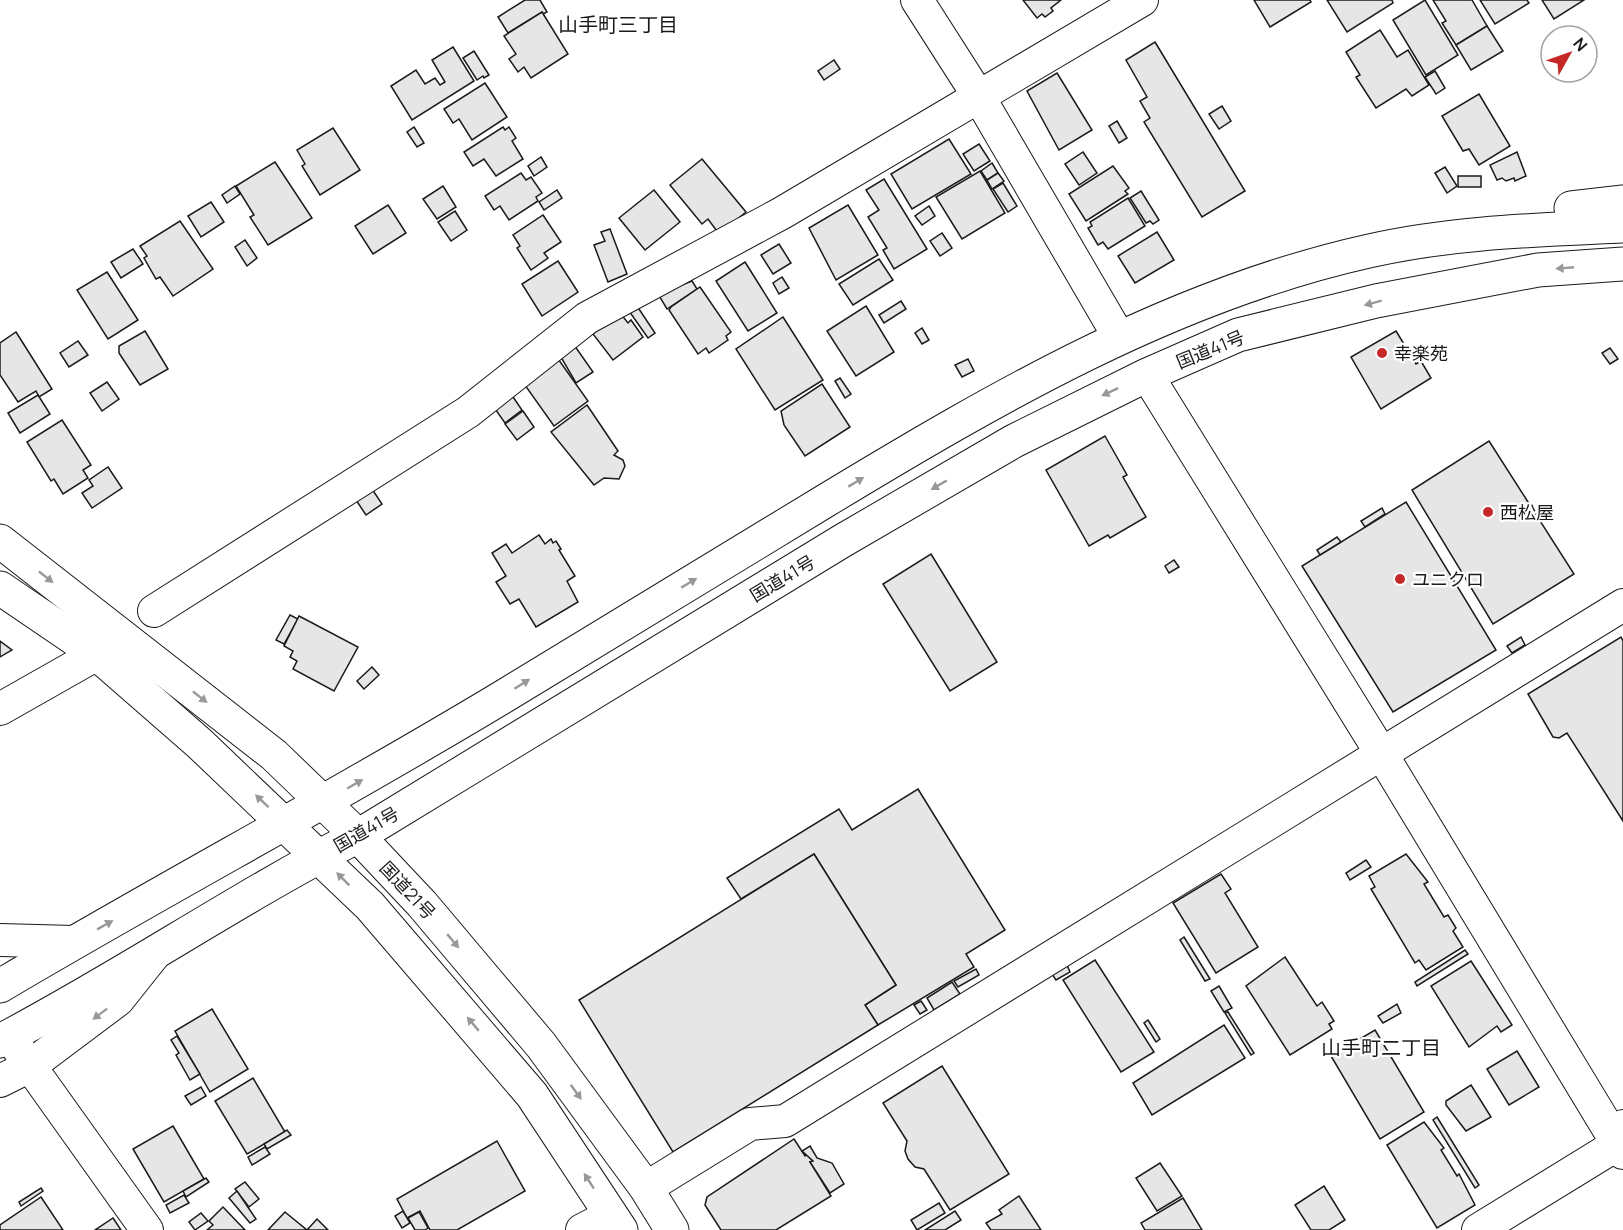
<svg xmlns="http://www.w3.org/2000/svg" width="1623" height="1230" viewBox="0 0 1623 1230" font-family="Manrope,'Noto Sans JP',sans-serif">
<rect width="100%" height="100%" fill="#fff"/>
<g fill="#e6e6e6" stroke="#1a1a1a" stroke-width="1.5">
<polygon points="525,0 540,0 547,12 543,14 542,12 508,33 498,17"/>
<polygon points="1023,0 1061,0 1051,8 1053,11 1045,17 1042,14 1037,18"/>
<polygon points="1254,0 1310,0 1311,2 1270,27"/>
<polygon points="1327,0 1392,0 1393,3 1347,32"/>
<polygon points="1425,0 1458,55 1426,75 1393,20"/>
<polygon points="1433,0 1472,0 1487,26 1456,45 1442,23 1446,21"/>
<polygon points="1480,0 1527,0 1529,3 1495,24"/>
<polygon points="1542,0 1584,0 1554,19"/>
<polygon points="542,12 568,54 531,78 524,67 518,72 509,59 516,54 504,36"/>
<polygon points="1487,26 1503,51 1471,70 1456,45"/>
<polygon points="1380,30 1397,57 1408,50 1429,85 1412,96 1406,89 1376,108 1356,77 1360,75 1346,52"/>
<polygon points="1155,42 1245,191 1202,217 1144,122 1150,118 1140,101 1147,97 1126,60"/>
<polygon points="453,47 474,81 412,120 391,86 416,70 425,84 435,78 440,85 445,82 432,60"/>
<polygon points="474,51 489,75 484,78 483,76 477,80 463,58"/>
<polygon points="834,60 840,69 824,80 818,71"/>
<polygon points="1435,71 1445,88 1436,94 1425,77"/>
<polygon points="1057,73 1092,130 1059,150 1027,91"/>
<polygon points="485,83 507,117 472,140 459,119 453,123 444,109"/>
<polygon points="1479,94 1510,146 1479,165 1469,149 1463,151 1442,116"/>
<polygon points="1222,106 1231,121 1219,129 1209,114"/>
<polygon points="1117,121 1127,138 1119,143 1109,126"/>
<polygon points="414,127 424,143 417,147 407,132"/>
<polygon points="503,127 505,130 509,127 516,138 512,141 523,159 496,176 484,159 473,166 464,152"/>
<polygon points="333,128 360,170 320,195 302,166 305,164 297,150"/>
<polygon points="949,139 971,174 912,209 891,174"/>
<polygon points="979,144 990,161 974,171 963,154"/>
<polygon points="1083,152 1097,173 1079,185 1065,164"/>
<polygon points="1517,152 1526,176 1515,181 1514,178 1506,181 1502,178 1497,180 1490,165"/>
<polygon points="541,157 547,167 534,176 528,166"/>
<polygon points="702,159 746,212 719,234 708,219 702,224 670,185"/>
<polygon points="275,162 312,218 268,245 250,217 254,215 236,186"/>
<polygon points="992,163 998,173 987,180 981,171"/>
<polygon points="1113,166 1129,188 1125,191 1128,194 1086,221 1069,194"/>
<polygon points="1445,167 1457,186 1447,193 1435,173"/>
<polygon points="980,171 1005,213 962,239 936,197"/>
<polygon points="521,173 526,180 531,177 542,193 536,197 538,201 509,220 500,206 494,210 485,196"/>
<polygon points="998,173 1004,181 992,189 987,180"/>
<rect x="1458" y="176" width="23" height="11"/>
<polygon points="884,179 927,249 894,269 883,250 887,248 868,217 879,210 866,190"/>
<polygon points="1003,183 1017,206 1008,212 993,189"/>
<polygon points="235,186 240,194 227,203 222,195"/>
<polygon points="443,186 456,207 437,219 423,199"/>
<polygon points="557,190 562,198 544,210 539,202"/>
<polygon points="654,190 680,222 645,250 619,218"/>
<polygon points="1141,191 1159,220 1153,224 1150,221 1146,223 1130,198"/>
<polygon points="1128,198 1145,226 1108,249 1103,242 1098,245 1088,228 1092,226 1090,222"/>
<polygon points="211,202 224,222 201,237 188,216"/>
<polygon points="388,205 406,233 373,254 355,226"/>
<polygon points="848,205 878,255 836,280 809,228"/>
<polygon points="929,206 935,216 922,225 915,216"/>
<polygon points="455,211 467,230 451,241 438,222"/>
<polygon points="543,215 561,242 544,253 548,258 531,270 517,248 520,246 513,235"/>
<polygon points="180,221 213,269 173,296 160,277 156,279 144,258 147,256 140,246"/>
<polygon points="610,229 627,274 608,282 594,245 605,241 601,232"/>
<polygon points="1157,232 1174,260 1135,283 1118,256"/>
<polygon points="942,233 952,248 940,256 930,241"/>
<polygon points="245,240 257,258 247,266 235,247"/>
<polygon points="779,244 791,263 773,274 761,255"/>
<polygon points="133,249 143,264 121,278 111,262"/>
<polygon points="879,259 893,280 853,305 839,284"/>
<polygon points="558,261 578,292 542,316 522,284"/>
<polygon points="745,262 777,313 748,331 716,281"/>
<polygon points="107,272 138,320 108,339 77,290"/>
<polygon points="782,277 789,288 779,294 773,283"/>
<polygon points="692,281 697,289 667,309 658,294"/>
<polygon points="700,287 731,332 726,336 728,340 709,353 706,348 698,354 669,310 671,307"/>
<polygon points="901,301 906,309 884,323 879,315"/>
<polygon points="637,306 655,333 648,338 629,311"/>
<polygon points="866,306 894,352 856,376 827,331"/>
<polygon points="620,313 628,323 631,320 643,337 613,360 593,334"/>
<polygon points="783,317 823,380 775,410 736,349"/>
<polygon points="922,328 929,340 922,344 915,333"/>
<polygon points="145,331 168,369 140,385 119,353 119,346"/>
<polygon points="1396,331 1416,364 1421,361 1431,378 1381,409 1351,357"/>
<polygon points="16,332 52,389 39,397 36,391 18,402 0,375 0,343"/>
<polygon points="78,341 88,355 69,367 60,353"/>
<polygon points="572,342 593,372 576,383 558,352"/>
<polygon points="1610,348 1618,359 1610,364 1602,353"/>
<polygon points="556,356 588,401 554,426 522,381"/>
<polygon points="968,359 974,371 962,377 955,365"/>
<polygon points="840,378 851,394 845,398 835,381"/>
<polygon points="107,382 119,399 102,411 90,393"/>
<polygon points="822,384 850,427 805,456 784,425 781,411"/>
<polygon points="511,394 522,410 505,423 493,406"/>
<polygon points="38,395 50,414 20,433 8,413"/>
<polygon points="587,405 618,451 614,455 623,460 625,466 619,479 604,478 594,485 551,432"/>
<polygon points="523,411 534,427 517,440 505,424"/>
<polygon points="62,420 91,465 83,470 88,478 63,494 54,479 51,481 27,442"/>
<polygon points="1105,436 1127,475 1123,477 1146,517 1110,538 1108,535 1089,546 1046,470"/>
<polygon points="1489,441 1574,574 1493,624 1412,490"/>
<polygon points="108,467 122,488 92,508 82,493 93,486 89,480"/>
<polygon points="372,489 382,504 366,515 356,500"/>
<polygon points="1406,502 1496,650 1393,712 1302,566"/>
<polygon points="1382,508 1385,514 1365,527 1361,521"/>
<polygon points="539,535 545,544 551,539 553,543 556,541 561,549 559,550 575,576 567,581 578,602 536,627 519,599 510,604 496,582 506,576 492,553 506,544 512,553"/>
<polygon points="1337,537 1341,542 1320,555 1317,550"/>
<polygon points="931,554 997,662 950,691 883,584"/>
<polygon points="1174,560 1179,567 1169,573 1165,566"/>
<polygon points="290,615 298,619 284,644 276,640"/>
<polygon points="299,616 358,647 334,691 293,669 297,661 290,657 293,651 284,646"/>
<polygon points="1521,637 1525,645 1512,653 1507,646"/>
<polygon points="1621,637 1623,641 1623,821 1567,733 1559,738 1553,737 1528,694"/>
<polygon points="0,641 12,650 0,657"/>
<polygon points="372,667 379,675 364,689 357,681"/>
<polygon points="918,789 1005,930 966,954 974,967 878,1025 865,1005 896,985 814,854 741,899 727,878 839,809 852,830"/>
<polygon points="814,854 896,985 865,1005 878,1025 673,1152 579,1000"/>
<polygon points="1406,854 1428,882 1424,884 1444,917 1448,915 1456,928 1453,931 1463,947 1426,970 1419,960 1415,963 1371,889 1375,887 1369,876"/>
<polygon points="1366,860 1371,867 1350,880 1346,873"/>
<polygon points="1221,874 1231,889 1225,893 1258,947 1216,973 1173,903"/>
<polygon points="1184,937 1210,979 1205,981 1180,940"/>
<polygon points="1465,950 1468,954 1417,986 1415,982"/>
<polygon points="1285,957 1317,1006 1322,1002 1334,1021 1329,1024 1332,1029 1290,1055 1246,986"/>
<polygon points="1095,960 1154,1052 1121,1072 1063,980"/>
<polygon points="1471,961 1512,1025 1501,1032 1497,1026 1469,1047 1431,986"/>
<polygon points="1067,965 1070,972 1056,980 1052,974"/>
<polygon points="976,969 979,975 958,987 954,981"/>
<polygon points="952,982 960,994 934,1010 927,998"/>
<polygon points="1219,986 1232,1008 1224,1012 1211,991"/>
<polygon points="921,1001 927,1010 920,1014 914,1005"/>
<polygon points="1397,1004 1401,1013 1383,1023 1378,1016"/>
<polygon points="212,1009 248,1069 210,1092 175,1031"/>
<polygon points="1228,1012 1254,1053 1251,1055 1225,1013"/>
<polygon points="1148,1020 1160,1039 1156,1042 1144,1023"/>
<polygon points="1224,1025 1245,1058 1152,1115 1133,1083"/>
<polygon points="1375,1030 1424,1112 1380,1139 1331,1056"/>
<polygon points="177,1036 200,1074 190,1080 176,1055 179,1053 171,1040"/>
<polygon points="1517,1051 1539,1087 1509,1105 1487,1069"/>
<polygon points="942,1066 1009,1174 950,1210 924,1169 915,1167 908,1159 905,1151 907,1141 883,1103"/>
<polygon points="253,1078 285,1132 247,1154 215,1101"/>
<polygon points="1471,1085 1491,1117 1466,1131 1446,1105 1446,1101"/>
<polygon points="201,1087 206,1096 191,1105 185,1096"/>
<polygon points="1437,1117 1479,1185 1475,1188 1433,1120"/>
<polygon points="1424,1122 1444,1148 1441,1150 1457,1176 1459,1174 1475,1205 1437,1228 1387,1145"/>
<polygon points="173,1126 204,1179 164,1202 133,1149"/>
<polygon points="287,1130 291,1135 267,1149 264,1144"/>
<polygon points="794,1139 805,1156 808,1154 813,1161 810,1162 831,1196 776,1230 721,1230 705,1205 707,1197"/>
<polygon points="497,1141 525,1191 457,1230 430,1230 420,1211 407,1218 397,1199"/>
<polygon points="810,1146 817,1158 832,1163 844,1184 830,1193 810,1162 813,1161 802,1151"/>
<polygon points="265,1147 270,1154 252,1165 248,1157"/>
<polygon points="1160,1163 1182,1196 1157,1211 1136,1178"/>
<polygon points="206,1178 209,1182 186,1197 183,1191"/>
<polygon points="245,1182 259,1199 249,1207 235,1189"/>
<polygon points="1324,1186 1345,1220 1329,1230 1311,1230 1295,1205"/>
<polygon points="41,1188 43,1191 21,1206 19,1202"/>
<polygon points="237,1191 256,1219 250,1223 229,1198"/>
<polygon points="184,1195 189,1203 170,1213 166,1205"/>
<polygon points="1019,1196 1041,1230 991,1230 986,1223 1002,1214 999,1210"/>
<polygon points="41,1197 63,1230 0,1230 0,1225"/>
<polygon points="1183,1198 1202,1230 1145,1230 1141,1223"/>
<polygon points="939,1203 945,1213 917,1230 911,1220"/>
<polygon points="223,1207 245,1230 207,1230 213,1225 209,1221"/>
<polygon points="403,1211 410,1223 402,1228 395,1216"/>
<polygon points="955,1211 961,1220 945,1230 925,1230"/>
<polygon points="285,1212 307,1230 268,1230"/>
<polygon points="419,1212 428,1228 425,1230 415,1230 408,1218"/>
<polygon points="201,1213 208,1221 195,1230 189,1222"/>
<polygon points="113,1218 121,1230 95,1230"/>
<polygon points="317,1219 328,1230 307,1230"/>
</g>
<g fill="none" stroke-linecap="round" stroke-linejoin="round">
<defs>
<g id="minor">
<polyline points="917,0 979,97 1119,337"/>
<polyline points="1147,375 1381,753 1623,1153"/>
<polyline points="154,611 468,412 587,318 782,213 1142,0"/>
<polyline points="0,709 97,654"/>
<polyline points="0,940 74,942"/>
<polyline points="19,1050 30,1066 118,1000 153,956"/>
<polyline points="0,1081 30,1066 147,1230"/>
<polyline points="646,1188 750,1124 785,1121 1623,605"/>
<polyline points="582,1230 611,1215"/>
<polyline points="1478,1230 1618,1144 1623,1126"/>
</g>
<g id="highway">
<polyline points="1571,208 1623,202"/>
<polyline points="0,541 274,755 358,836 422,904 541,1045 646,1188 672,1230"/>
<polyline points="0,588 97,654 199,743 370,906 532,1095 621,1230"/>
<path d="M 0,986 C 167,887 339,796 506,695 C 612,630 718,565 825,501 C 997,397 1172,295 1369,251 C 1452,232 1539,230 1623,226"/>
<path d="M 0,1041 C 122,977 236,899 358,836 L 842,541 L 1014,441 L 1147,375 L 1238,335 L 1376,301 L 1538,270 L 1623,264"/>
</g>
</defs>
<use href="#minor" stroke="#1a1a1a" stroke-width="34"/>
<use href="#highway" stroke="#1a1a1a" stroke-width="35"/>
<use href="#minor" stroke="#fff" stroke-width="32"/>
<use href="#highway" stroke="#fff" stroke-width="33"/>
</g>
<defs><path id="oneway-solid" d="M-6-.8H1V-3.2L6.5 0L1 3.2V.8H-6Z" transform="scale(1.5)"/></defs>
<g fill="#989898">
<use href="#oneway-solid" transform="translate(1565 268) rotate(175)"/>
<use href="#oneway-solid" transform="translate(1373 303) rotate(165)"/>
<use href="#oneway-solid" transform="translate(1110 392) rotate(155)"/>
<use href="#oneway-solid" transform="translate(856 482) rotate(-31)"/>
<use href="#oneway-solid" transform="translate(939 485) rotate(150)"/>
<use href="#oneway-solid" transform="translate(46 577) rotate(38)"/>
<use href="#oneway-solid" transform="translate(689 583) rotate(-31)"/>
<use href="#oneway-solid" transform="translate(522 684) rotate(-32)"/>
<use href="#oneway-solid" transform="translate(200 697) rotate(38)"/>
<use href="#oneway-solid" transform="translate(355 784) rotate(-30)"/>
<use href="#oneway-solid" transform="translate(262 801) rotate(-137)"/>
<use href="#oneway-solid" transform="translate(343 879) rotate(-135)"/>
<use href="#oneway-solid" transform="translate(105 925) rotate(-29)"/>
<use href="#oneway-solid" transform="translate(453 941) rotate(50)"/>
<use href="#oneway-solid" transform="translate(100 1014) rotate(143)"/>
<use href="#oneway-solid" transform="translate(473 1024) rotate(-130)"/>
<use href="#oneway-solid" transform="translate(576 1092) rotate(54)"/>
<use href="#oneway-solid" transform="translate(589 1181) rotate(-123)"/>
</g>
<g fill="#c62828" stroke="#fff" stroke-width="2">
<circle cx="1382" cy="353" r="6"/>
<circle cx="1488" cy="512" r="6"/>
<circle cx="1400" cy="579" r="6"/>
</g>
<g text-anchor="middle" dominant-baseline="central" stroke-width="4.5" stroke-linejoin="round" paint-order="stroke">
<g font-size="18" fill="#1a1a1a" stroke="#fff">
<text transform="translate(1210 349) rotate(-22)">国道41号</text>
<text transform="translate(782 578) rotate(-31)">国道41号</text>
<text transform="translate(366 829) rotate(-30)">国道41号</text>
<text transform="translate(408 890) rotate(47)">国道21号</text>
</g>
<g font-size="18" fill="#1a1a1a" stroke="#fff" text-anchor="start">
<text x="1394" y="353">幸楽苑</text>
<text x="1500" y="512">西松屋</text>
<text x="1412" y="579">ユニクロ</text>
</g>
<g font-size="20" fill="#1a1a1a" stroke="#fff">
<text x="618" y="24">山手町三丁目</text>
<text x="1381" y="1047">山手町二丁目</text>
</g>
</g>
<g transform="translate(1569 54) rotate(50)"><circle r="28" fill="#ffffff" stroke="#a3a3a3" stroke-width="1.5"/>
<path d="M0-4.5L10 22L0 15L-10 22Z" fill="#c62828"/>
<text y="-9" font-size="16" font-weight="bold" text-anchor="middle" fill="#1a1a1a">N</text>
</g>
</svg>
